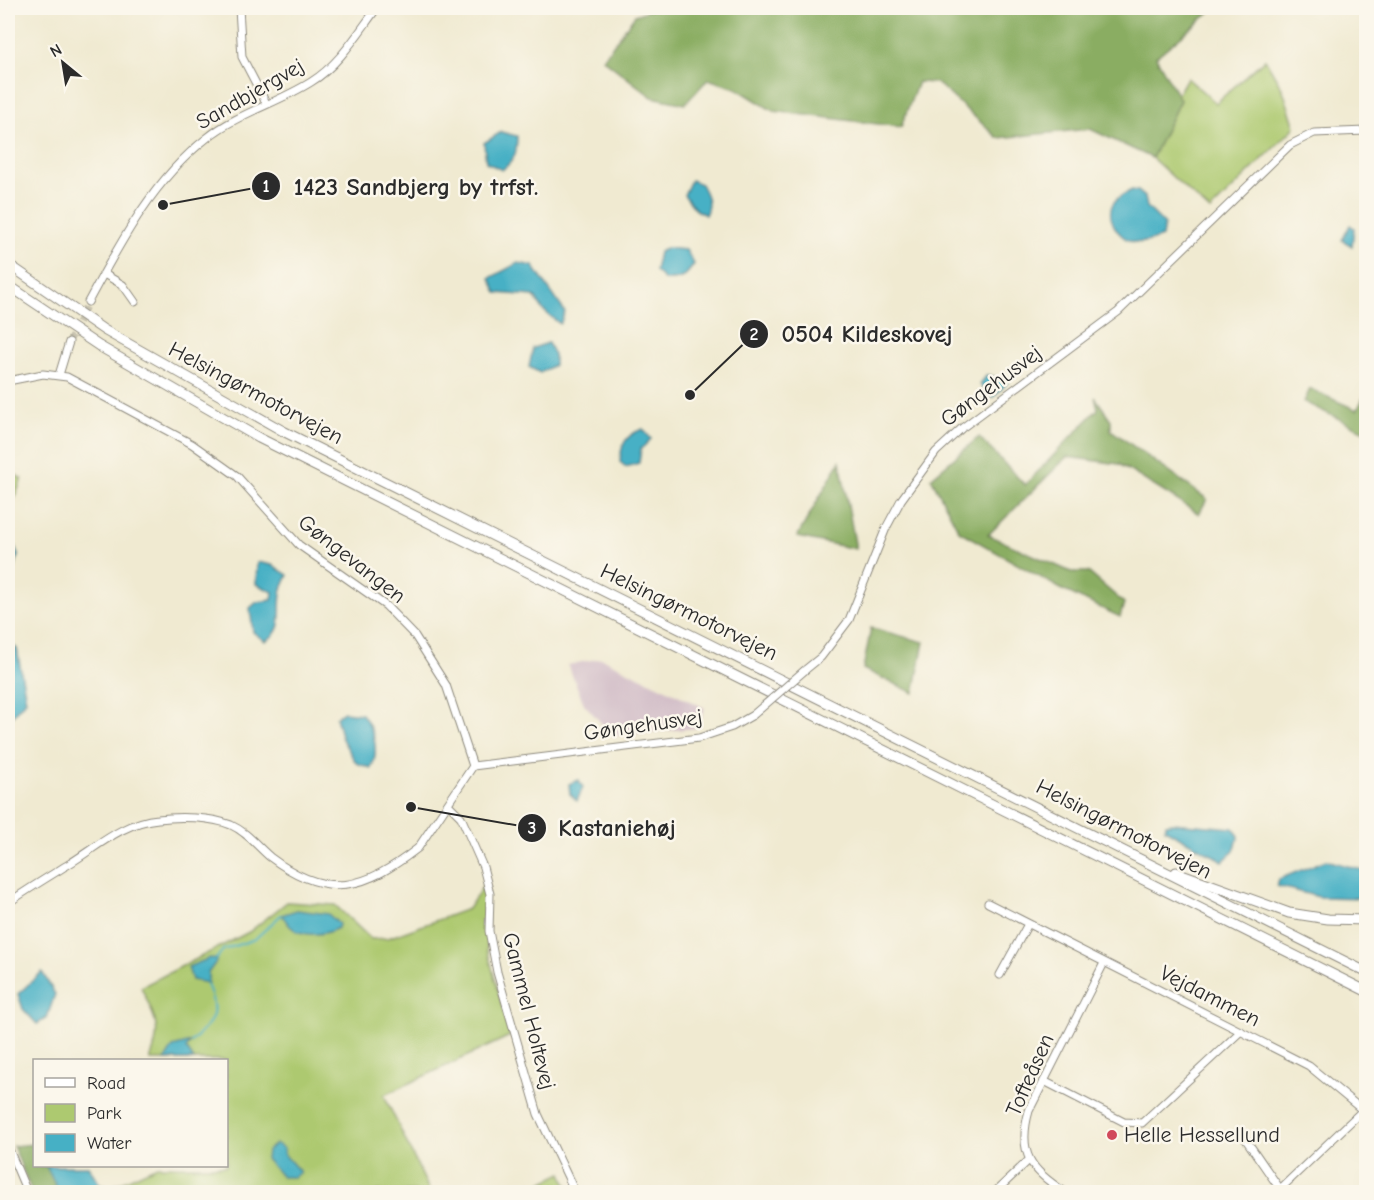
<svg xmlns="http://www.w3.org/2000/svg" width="1374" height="1200" viewBox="0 0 1374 1200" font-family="'Comic Neue',sans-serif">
<rect width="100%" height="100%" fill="#fbf7ec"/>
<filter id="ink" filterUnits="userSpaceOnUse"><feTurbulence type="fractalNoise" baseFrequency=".0167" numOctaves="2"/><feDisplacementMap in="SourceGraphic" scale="12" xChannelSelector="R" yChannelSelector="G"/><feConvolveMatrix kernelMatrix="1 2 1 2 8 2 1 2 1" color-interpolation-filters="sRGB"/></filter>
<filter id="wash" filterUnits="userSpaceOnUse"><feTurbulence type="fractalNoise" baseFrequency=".008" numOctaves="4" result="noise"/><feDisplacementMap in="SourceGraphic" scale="24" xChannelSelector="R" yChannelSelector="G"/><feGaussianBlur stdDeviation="1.35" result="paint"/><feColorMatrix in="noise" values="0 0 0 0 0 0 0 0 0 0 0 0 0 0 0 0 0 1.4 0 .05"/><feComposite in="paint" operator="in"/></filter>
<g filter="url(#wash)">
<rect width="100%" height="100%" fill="#f0ead1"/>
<polygon fill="#d2bdc7" points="601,658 705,708 697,728 613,736 584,704 568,665"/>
<g fill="#adc970" stroke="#6c7a4e" stroke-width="1.5">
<polygon points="1265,59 1283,90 1295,127 1210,211 1152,158 1180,100 1177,95 1187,78 1216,103"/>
<polygon points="8,470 22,479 9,512 8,509"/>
<path d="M 484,885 L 487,949 L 510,1036 L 384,1095 L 430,1192 L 59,1192 L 47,1166 L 88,1166 L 95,1182 L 109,1188 L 157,1166 L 226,1166 L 226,1060 L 150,1060 C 163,1026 155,1019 141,987 L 249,932 L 287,902 L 335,905 L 371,939 L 388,938 L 468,909 Z"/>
<polygon points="562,1173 570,1192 522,1192"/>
</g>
<g fill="#8aad62" stroke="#5a6c46" stroke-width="1.5">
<polygon points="655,8 947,8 951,14 960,8 1215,8 1156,57 1180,100 1152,158 1090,129 998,138 937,83 918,82 901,127 773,111 736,88 708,79 685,104 652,97 603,59 635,15"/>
<polygon points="1310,389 1357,410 1366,393 1366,432 1304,402"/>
<polygon points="1095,397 1111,420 1111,430 1207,499 1199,514 1119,464 1067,457 988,535 1071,572 1088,572 1124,603 1120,617 1061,589 959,531 931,478 979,437 1025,485 1098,409"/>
<polygon points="840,461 856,549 797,537"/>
<polygon points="871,628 924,642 914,693 863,669"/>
<polygon points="34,1144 34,1166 47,1166 59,1192 32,1192 13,1146"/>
</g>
<g fill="#46b0c5" stroke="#386e78" stroke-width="1.5">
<path d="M 501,132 L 517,136 C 517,153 515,160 502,170 L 486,162 L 484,143 Z"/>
<path d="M 691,180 L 701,184 C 707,195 711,203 705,215 L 696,210 L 684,195 Z"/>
<path d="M 1132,190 L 1138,191 L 1145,197 L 1147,207 L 1164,224 L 1162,237 C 1154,240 1143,244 1134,242 C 1118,239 1103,215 1115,201 C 1119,196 1127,193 1132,190 Z"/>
<polygon points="1350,225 1354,228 1352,246 1342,240"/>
<path d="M 667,248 L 686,250 L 694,264 C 686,277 680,281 665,280 L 655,271 L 659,252 Z"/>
<polygon points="518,263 533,266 565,312 560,324 543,310 534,296 497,293 490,278"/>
<polygon points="548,343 554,355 554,365 540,373 529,367 533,348"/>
<polygon points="987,375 1009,381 994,397 988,396 980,384"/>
<path d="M 643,429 L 651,439 L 641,449 L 639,463 L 626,467 L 620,462 C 621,445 625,435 643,429 Z"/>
<polygon points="8,531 18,555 15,568 8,568"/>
<path d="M 257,562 L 272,565 L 288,575 C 286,581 281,588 281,594 C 278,613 286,631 265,641 L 253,632 L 250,608 L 257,602 L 272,600 L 273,592 L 256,584 Z"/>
<polygon points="8,641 17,649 26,700 8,720"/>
<path d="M 344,712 L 362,714 C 374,730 380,750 371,768 L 356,763 L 342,739 L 336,717 Z"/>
<polygon points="578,780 583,787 577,801 570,794 569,784"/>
<polygon points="1172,823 1233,828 1239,836 1234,851 1223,861 1165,829 1166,824"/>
<polygon points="1326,860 1366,871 1366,898 1319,897 1277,886 1279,879"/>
<path d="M 297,910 L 328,914 L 339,924 L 338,928 C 325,935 301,938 290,926 C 286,922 285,918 281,915 Z"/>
<polygon points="210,958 216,959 216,962 208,973 208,983 192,980 188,967"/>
<polygon points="42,972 55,994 47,1018 37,1024 23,1009 18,994"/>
<polygon points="191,1042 186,1048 194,1060 165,1060 173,1047"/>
<polygon points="276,1143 284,1149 284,1154 300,1172 294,1177 282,1177 266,1159 267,1151"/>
<polygon points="46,1166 88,1166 105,1192 59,1192"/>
</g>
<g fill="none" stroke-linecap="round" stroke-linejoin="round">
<g stroke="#46b0c5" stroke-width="2">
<polyline points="216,959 223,950 255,939 281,915"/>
<path d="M 191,1042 C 215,1020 219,1014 207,984"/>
</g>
</g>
</g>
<g filter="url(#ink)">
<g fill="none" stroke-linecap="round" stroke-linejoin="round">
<polyline stroke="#c9c4b0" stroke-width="7" stroke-dasharray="7 3.5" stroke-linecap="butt" points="69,342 88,302"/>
<defs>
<g id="minor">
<polyline points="239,8 242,57 266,103"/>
<polyline points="104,274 123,285 135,302"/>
<path d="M 88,302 C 120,243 153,180 207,138 C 238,113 278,103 311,82 C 339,65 358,33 377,8"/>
<polyline points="59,375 69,342"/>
<polyline points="8,381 43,374 67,377 192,444 237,476 299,545 386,606 415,636 446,685 473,766"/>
<polyline points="805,670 821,657 849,620 886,528 901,500 936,452 962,428 1118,312 1290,145 1314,133 1366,131"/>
<polyline points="449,805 461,817 483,867 490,894 489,931 497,972 538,1114 575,1192"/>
<path d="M 8,903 C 28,889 48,877 69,864 C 98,846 124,822 158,819 C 180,816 211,817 231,825 C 247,832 257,846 270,857 C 328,901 365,889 418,848 L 473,766 L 699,738 L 732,727 L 753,715"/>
<polyline points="988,903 1309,1066 1366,1113"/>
<polyline points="1000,975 1028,924"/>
<polyline points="1044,1081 1124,1122 1142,1123 1241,1031"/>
<polyline points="1240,1131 1280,1189"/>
<polyline points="8,1147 27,1192"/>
<polyline points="995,1192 1029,1160"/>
<path d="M 1065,1192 C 1031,1171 1017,1153 1029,1111 L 1104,963"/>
<polyline points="1277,1192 1363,1110"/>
</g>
<g id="highway">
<polyline points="8,264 104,330 283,431 1366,972"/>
<polyline points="8,285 99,346 259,438 1366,991"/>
<polyline points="1176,872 1289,913 1328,919 1366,920"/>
</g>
</defs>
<use href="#minor" stroke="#8e8a7e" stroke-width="9"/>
<use href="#highway" stroke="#8e8a7e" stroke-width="11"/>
<use href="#minor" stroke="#fff" stroke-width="7"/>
<use href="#highway" stroke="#fff" stroke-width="9"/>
<defs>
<polyline id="minor-bridge" points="753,715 805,670"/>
</defs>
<use href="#minor-bridge" stroke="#8e8a7e" stroke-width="9" stroke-linecap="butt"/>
<use href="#minor-bridge" stroke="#fff" stroke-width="7"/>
</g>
</g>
<circle fill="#d1495b" stroke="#fbf7ec" stroke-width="2" cx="1112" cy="1135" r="6"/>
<g text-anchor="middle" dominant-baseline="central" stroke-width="5" stroke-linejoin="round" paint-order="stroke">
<g font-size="22" fill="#2b2b2b" stroke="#fbf7ec">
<text transform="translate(250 94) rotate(-30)">Sandbjergvej</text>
<text transform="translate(991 386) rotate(-37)">Gøngehusvej</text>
<text transform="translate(256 393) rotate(28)">Helsingørmotorvejen</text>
<text transform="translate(352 559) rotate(38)">Gøngevangen</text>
<text transform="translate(689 612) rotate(26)">Helsingørmotorvejen</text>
<text transform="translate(643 725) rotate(-8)">Gøngehusvej</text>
<text transform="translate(1124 829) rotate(27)">Helsingørmotorvejen</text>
<text transform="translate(1210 996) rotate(27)">Vejdammen</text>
<text transform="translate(529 1011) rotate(76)">Gammel Holtevej</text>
<text transform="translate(1030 1075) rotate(-66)">Tofteåsen</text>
</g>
<g font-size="22" fill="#2b2b2b" stroke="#fbf7ec" text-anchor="start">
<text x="1124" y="1135">Helle Hessellund</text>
</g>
</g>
<path fill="none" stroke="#2b2b2b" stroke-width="2" d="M163 205L266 186M690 395L754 334M411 807L532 828"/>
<g fill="#2b2b2b" stroke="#fbf7ec" stroke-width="2">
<circle cx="163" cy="205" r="6"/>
<circle cx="690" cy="395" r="6"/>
<circle cx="411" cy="807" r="6"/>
<circle cx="266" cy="186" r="15"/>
<circle cx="754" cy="334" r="15"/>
<circle cx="532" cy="828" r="15"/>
</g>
<g font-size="18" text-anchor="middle" font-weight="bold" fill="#fff">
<text x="266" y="192">1</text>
<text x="754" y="340">2</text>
<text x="532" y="834">3</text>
</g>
<g font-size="24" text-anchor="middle" font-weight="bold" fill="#2b2b2b" stroke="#fbf7ec" stroke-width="5" stroke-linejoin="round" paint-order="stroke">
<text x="416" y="195">1423 Sandbjerg by trfst.</text>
<text x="867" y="342">0504 Kildeskovej</text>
<text x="617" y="836">Kastaniehøj</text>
</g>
<rect width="1374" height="1200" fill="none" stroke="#fbf7ec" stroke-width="30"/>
<rect x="33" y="1059" width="195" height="108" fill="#fbf7ec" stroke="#a8a59f" stroke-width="1.5"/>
<rect x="45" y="1078" width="30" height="9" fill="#ffffff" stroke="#a8a59f" stroke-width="1.5"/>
<text x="87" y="1089" font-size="18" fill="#2b2b2b">Road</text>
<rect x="45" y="1104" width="30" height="18" fill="#adc970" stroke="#a8a59f" stroke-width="1.5"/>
<text x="87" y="1119" font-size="18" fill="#2b2b2b">Park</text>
<rect x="45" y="1134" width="30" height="18" fill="#46b0c5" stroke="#a8a59f" stroke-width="1.5"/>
<text x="87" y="1149" font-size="18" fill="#2b2b2b">Water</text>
<g transform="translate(63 63) rotate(330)" stroke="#fbf7ec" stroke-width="4.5" paint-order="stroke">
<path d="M0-4.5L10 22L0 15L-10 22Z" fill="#2b2b2b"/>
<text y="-9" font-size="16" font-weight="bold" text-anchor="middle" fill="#2b2b2b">N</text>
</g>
</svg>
